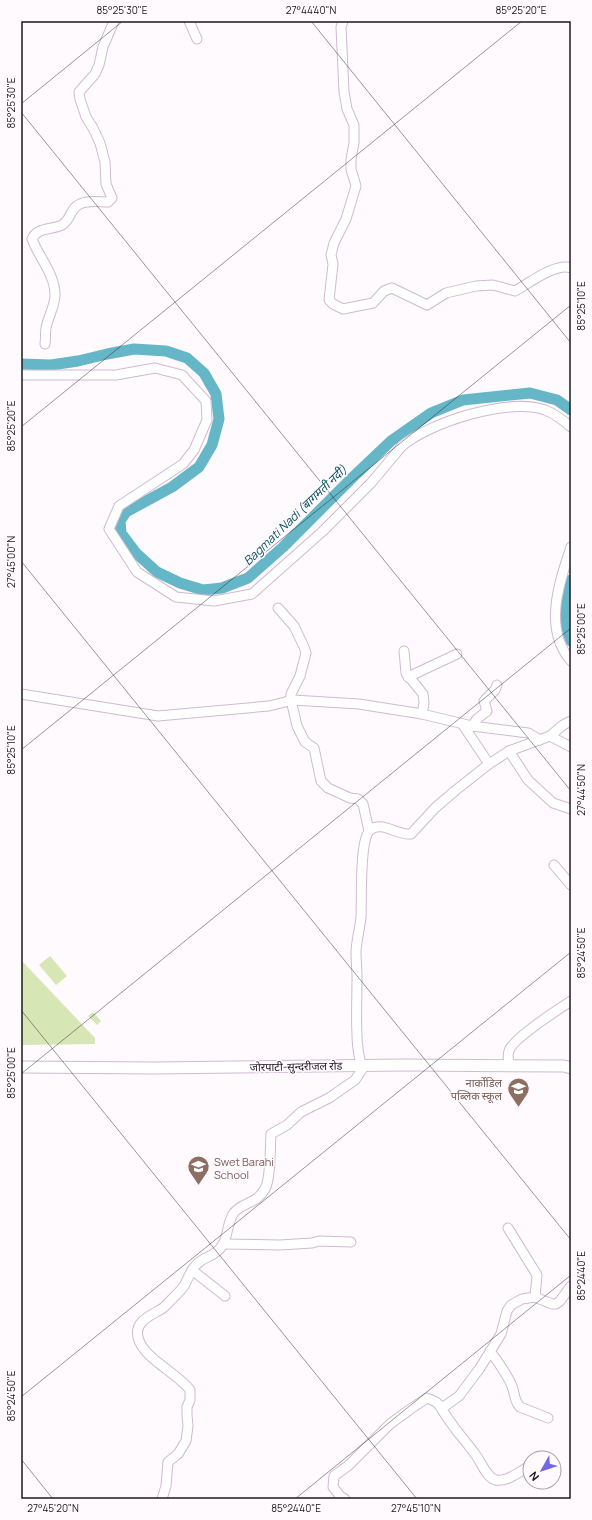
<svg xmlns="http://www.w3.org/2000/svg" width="592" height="1520" viewBox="0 0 592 1520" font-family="Manrope,'Noto Sans Devanagari',sans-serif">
<rect width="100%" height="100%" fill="#fefafe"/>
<g fill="#d7e6b5">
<polygon points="50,956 67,976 56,985 39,965"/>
<polygon points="21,960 95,1038 95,1044 21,1045"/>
<polygon points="93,1012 101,1021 97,1025 88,1016"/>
</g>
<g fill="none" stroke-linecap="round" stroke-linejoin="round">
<g stroke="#65b7c7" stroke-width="11">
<polyline points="21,364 51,365 78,361 107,354 134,349 166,351 187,358 204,373 216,394 219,419 212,445 199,467 172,487 126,512 120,521 121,533 136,553 157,572 180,583 203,590 222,588 248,578 283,547 352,478 391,441 431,413 463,400 530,393 557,400 571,410"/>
<path d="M 571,580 C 566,600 562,622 571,641"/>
</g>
<defs>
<g id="minor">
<polyline points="189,21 197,39"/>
<path d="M 343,21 L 341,27 L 344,92 L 347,109 L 354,125 L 354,143 L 351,159 L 351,169 L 356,186 L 346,219 L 334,243 L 331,255 L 333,264 L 329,300 L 333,304 L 343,309 L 373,303 L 384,291 L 392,288 L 427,305 L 446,293 L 476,286 L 493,285 L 515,291 C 528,284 556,262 571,268"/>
<path d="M 45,344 C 46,338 45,333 46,328 C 48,317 55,306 55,295 C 55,274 39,258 32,239 C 37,227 52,230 62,225 C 71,220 70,208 80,204 C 88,200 99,202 108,202 L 112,198 L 106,184 L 105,162 L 100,143 L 93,128 L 86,117 L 80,99 L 79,92 L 95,74 L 99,65 L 103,47 L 114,21"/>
<path d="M 21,375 L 116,375 L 155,368 L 182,375 L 206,401 L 207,420 L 194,450 L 183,464 L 119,506 L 109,529 L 137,572 L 176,597 L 214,601 L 252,594 L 323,531 L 371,483 L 402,446 C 430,422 510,397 545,410 C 555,414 563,420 571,427"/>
<path d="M 571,547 C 559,583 543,629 571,661"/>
<polyline points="278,608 294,626 304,647 306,653 300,676 291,694 291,700 297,726 305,742 314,748 321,781 328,788 350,798 358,799 363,804 369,831"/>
<polyline points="404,651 406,673 423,694 424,703 422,714"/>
<polyline points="408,677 457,654"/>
<polyline points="21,694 158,716 269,706 293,700 359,704 422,714 472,726 528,733 540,740"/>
<polyline points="463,725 489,764"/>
<polyline points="472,726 477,719 487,711 484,701 495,690 497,685"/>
<polyline points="550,736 571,747"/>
<polyline points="509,751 528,780 553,803 571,809"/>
<polyline points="554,865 571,885"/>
<path d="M 361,1065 C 359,1056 357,1045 357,1035 C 356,1016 357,997 357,977 C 357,969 356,961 356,953 C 356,941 360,929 361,917 C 362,901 359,840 370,830 C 381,820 398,836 411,834 L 435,808 L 456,790 L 489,764 L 509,751 L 550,736 L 563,725 L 571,721"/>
<path d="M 509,1066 C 509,1062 507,1055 509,1051 C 512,1039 559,1009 571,1001"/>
<polyline points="508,1228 537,1275 535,1297"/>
<polyline points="223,1244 280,1245 312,1243 319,1241 351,1242"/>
<polyline points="192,1270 225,1296"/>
<path d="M 490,1351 C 498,1362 507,1374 512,1386 C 515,1394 514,1401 520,1407 L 548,1418"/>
<path d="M 440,1406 C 451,1426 462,1436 475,1454 C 481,1461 486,1478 496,1480 C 508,1482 520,1471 530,1466"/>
<polyline points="543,1458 545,1457"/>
<path d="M 162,1499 L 166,1486 L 168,1462 L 178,1454 L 186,1441 L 188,1426 L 187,1415 L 187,1407 L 190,1400 L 190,1390 C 178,1373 142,1358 138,1337 C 134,1321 152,1315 163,1308 C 167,1305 170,1301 174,1297 C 177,1294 181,1290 184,1286 C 188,1279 190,1271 196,1265 C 204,1256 215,1257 222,1246 C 228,1237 227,1224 233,1214 C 241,1202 256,1205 265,1189 C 271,1178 270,1147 271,1134 L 287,1125 L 301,1112 L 329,1098 L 355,1080 L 365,1065"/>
<polyline points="345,1499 340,1496 333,1487 334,1476 349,1465 390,1424 412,1408 427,1398 436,1402 440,1406 445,1406 459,1396 480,1368 501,1334 507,1311 511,1305 522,1299 535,1297 552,1304 556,1304 560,1301 571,1286"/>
</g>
<polyline id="major" points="21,1067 156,1068 404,1065 564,1066 571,1068"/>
</defs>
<use href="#minor" stroke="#cfbbd0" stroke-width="11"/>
<use href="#major" stroke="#cfbbd0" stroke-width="13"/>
<use href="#minor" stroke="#fff" stroke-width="9"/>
<use href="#major" stroke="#fff" stroke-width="11"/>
</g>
<path fill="none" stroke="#1f181f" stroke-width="1" stroke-opacity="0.45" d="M 311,21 L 571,343M 21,104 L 123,21M 21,112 L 571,791M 21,427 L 522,21M 21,561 L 571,1240M 21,750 L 571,305M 21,1010 L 417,1499M 21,1074 L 571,628M 21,1397 L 571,952M 21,1459 L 53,1499M 295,1499 L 571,1275"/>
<defs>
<symbol id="school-pin" viewBox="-11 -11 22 30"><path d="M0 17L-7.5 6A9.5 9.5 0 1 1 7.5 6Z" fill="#8d6e63" stroke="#fefafe"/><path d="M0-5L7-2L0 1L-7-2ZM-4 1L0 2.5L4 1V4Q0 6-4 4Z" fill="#fff"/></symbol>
</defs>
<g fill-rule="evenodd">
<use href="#school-pin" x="506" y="1076" width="25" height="34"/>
<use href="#school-pin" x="186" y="1154" width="25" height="34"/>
</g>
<g text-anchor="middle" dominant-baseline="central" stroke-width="3" stroke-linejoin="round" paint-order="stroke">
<g font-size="11" fill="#1f181f" stroke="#fefafe">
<text transform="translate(296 1066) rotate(-1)">जोरपाटी-सुन्दरीजल रोड</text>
</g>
<g font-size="11" fill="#785e54" stroke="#fefafe" text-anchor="end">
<text x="502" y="1082">नार्कोडिल<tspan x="502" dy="13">पब्लिक स्कूल</tspan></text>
<text x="214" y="1161" text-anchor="start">Swet Barahi<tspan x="214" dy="13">School</tspan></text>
</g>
<g font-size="12" font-style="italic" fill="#0d5561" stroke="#fefafe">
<text transform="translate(295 515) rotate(-44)">Bagmati Nadi (बागमती नदी)</text>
</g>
</g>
<rect width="592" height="1520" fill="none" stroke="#fefafe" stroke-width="44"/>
<g transform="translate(542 1470) rotate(231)"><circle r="19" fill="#fefafe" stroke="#a5a0a5"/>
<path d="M0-3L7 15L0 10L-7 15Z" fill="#7268e3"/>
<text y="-6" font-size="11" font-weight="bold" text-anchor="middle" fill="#1f181f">N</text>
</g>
<rect x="22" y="22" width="548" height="1476" fill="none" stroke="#1f181f" stroke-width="1.5"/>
<g font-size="10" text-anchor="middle" fill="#1f181f">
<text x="122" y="14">85°25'30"E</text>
<text x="311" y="14">27°44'40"N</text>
<text x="521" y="14">85°25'20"E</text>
<text transform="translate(11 103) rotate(-90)" y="4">85°25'30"E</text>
<text transform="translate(581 306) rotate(-90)" y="4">85°25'10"E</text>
<text transform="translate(11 426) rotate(-90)" y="4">85°25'20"E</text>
<text transform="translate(11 562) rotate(-90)" y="4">27°45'00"N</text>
<text transform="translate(581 629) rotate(-90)" y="4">85°25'00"E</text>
<text transform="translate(11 750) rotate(-90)" y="4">85°25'10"E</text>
<text transform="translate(581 790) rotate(-90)" y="4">27°44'50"N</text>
<text transform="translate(581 953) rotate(-90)" y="4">85°24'50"E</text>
<text transform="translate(11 1073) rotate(-90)" y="4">85°25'00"E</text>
<text transform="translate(581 1276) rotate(-90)" y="4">85°24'40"E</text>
<text transform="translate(11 1396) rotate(-90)" y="4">85°24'50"E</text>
<text x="53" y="1512">27°45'20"N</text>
<text x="296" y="1512">85°24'40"E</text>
<text x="416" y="1512">27°45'10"N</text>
</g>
</svg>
